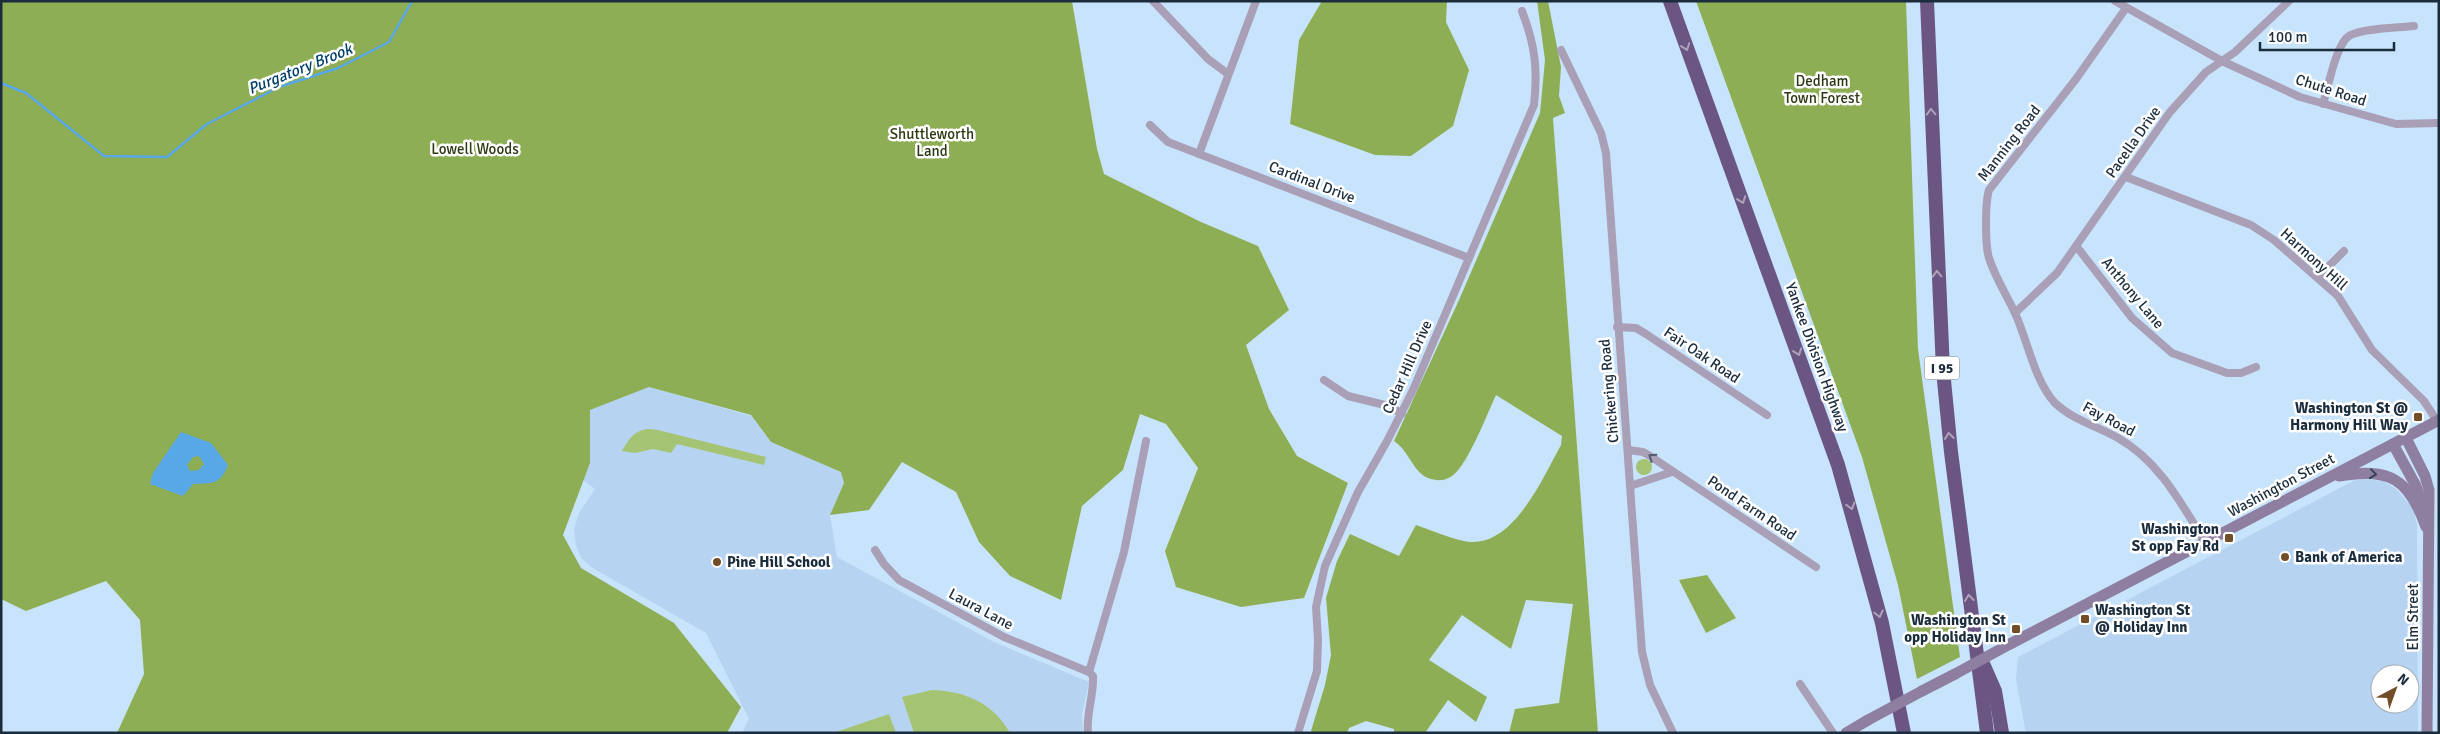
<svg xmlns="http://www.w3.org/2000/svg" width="2440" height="734" viewBox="0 0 2440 734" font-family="Signika,sans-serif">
<rect width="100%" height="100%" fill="#c8e4fd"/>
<g fill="#b6d4f1" fill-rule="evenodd">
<polygon points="649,387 751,416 771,442 841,472 844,483 830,515 837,557 992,641 1089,682 1082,715 1083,733 742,733 749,719 706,633 591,567 581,558 576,546 574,529 579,513 595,489 583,480 590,463 590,410"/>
<path d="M 2362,479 L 2383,481 L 2395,488 L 2412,507 L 2417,524 L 2418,733 L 2026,733 L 2016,680 L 2018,657 L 2353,481 ZM 2380,674 L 2410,674 L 2410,704 L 2380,704 Z"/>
</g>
<g fill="#a5c473">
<path d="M 650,429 L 658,430 L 766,457 L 764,465 L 677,444 L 671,453 L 653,449 L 635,453 L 622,451 C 629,439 635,429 650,429 Z"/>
<circle cx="1644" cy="467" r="8"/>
<path d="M 932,690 C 965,691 993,703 1010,733 L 914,733 L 902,697 Z"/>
<polygon points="889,714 896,733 833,733"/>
</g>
<g fill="#8eae55">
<polygon points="1,1 1072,1 1097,149 1104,174 1201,222 1258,246 1289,310 1246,345 1269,409 1297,456 1348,483 1304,598 1241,607 1176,587 1165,551 1198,468 1166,424 1140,414 1123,470 1082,506 1061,600 1010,576 979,542 956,492 902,462 869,510 830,515 844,483 841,472 771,442 751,415 649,387 590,410 590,463 563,535 581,568 674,623 741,707 727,733 117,733 144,674 140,620 106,581 26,611 1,599"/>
<polygon points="1322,1 1447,1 1446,22 1469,70 1453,126 1411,156 1375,155 1290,124 1299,40"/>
<path d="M 1537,1 L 1548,1 L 1561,67 L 1559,96 L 1565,113 L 1553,118 L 1598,733 L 1509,733 L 1515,709 L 1559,703 L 1573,604 L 1526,600 L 1511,649 L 1462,615 L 1429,660 L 1487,697 L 1476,722 L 1448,700 L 1425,733 L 1394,733 L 1394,729 L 1366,721 L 1349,728 L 1347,733 L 1316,733 L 1311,731 L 1325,685 L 1331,655 L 1326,598 L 1337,561 L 1350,534 L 1399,556 L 1416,525 C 1431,530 1456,541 1471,542 C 1515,544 1543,477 1561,445 L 1562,436 L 1496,395 C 1487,414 1468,465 1452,476 C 1444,482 1432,481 1424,476 C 1411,467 1408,450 1394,441 L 1459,300 L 1540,113 L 1545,60 Z"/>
<polygon points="1696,1 1906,1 1918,349 1960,657 1917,679 1898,585 1862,457"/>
<polygon points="1707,575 1736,618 1706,633 1679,580"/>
</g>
<path fill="#58a7e7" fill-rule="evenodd" d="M 181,432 L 211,443 L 228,465 C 220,485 213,483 193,484 L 183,496 L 150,484 L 153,473 ZM 199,456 L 204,464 L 199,470 L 190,471 L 187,465 L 193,457 Z"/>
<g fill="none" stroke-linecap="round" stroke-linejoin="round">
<polyline stroke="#58a7e7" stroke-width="2.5" points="1,83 26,93 104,156 167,157 207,124 279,87 338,68 389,42 412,1"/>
<g stroke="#a99fb6" stroke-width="8">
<polyline points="1153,1 1208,59 1228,74"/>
<polyline points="2115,1 2222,61 2300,97 2396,124 2439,123"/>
<path d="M 2126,8 L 2076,79 L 1989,190 C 1985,203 1985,245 1989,258 C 1995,277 2006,294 2015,313 C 2027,339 2035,382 2055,403 C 2073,420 2097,426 2118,438 C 2159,461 2181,503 2205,542"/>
<polyline points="1561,50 1601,133 1606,153 1642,652 1650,685 1673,733"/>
<path d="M 2323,104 C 2328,88 2336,44 2349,36 C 2362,28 2398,28 2414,26"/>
<polyline points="1150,125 1168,142 1469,258"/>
<polyline points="1199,154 1256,1"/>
<polyline points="2126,177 2251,225 2274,240 2338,296 2372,350 2424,401 2437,421"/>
<polyline points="2077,247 2132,318 2172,353 2227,373 2241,373 2256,367"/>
<polyline points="2318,277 2344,251"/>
<polyline points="2015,313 2057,273 2170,112 2206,72 2235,52 2289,1"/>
<polyline points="1617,327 1636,328 1646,334 1767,415"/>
<polyline points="1324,380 1348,396 1389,406 1402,414"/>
<polyline points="1628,450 1643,452 1650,456 1816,567"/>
<polyline points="1630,486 1672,472"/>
<path d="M 875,550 L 884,564 L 899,580 L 1004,637 L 1089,672 L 1093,676 C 1094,696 1086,713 1088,733"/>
<polyline points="1089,672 1124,552 1146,441"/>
<polyline points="1800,684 1833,733"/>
<path d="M 1298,733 L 1317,671 L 1318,640 L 1316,607 L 1325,566 L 1358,492 L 1386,443 L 1413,390 L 1534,105 C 1538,69 1535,45 1522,11"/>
</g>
<g stroke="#8e7fa0" stroke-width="11">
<polyline points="2406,438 2425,476 2429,490 2427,733"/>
<polyline points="2393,444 2416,486 2422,503"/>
<path d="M 2339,476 C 2390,467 2409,479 2426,527"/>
<polyline points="2010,644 2439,420"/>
<polyline points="1922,691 1955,674"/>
<polyline points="1846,733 1868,720"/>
</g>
<g stroke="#6b5582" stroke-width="14">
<polyline points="1670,1 1838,465 1882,623 1904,733"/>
<polyline points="1927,1 1943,370 1951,452 1987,733"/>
<polyline points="1981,659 1995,691 2002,733"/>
</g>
<g stroke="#8e7fa0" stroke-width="11">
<polyline points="1955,674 2010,644"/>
<polyline points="1868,720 1922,691"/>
</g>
</g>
<defs><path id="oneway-chevron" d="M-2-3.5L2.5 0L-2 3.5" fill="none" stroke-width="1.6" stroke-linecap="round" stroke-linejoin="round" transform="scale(1.25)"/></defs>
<g stroke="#aea2ba">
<use href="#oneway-chevron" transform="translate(1686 47) rotate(70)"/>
<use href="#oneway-chevron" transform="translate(1931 112) rotate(-92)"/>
<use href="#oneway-chevron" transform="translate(1742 200) rotate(70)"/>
<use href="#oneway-chevron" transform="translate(1937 274) rotate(-92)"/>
<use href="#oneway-chevron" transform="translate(1798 352) rotate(70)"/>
<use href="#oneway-chevron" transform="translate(1949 436) rotate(-96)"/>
<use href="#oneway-chevron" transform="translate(1851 506) rotate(74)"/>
<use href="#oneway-chevron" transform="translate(1969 598) rotate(-97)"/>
<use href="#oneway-chevron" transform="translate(1879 614) rotate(76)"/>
</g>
<use stroke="#545b6d" href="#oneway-chevron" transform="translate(1652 457) rotate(-146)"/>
<use stroke="#384256" href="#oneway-chevron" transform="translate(2373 474) rotate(7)"/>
<g fill="#724e28" stroke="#fff" stroke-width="2">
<rect x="2413" y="412" width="10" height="10" rx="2.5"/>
<rect x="2224" y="533" width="10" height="10" rx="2.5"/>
<circle cx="2285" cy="557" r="5"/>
<circle cx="717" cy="562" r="5"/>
<rect x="2080" y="614" width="10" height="10" rx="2.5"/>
<rect x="2011" y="624" width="10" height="10" rx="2.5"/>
</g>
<g text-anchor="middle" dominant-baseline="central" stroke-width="5" stroke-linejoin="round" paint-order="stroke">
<rect fill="#fff" stroke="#5f6c77" stroke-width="1" x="1924.5" y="356.5" width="35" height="23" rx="4"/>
<g font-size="14" font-weight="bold" fill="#1b2d3d">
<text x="1942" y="368">I 95</text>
</g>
<g font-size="15" fill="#2c3913" stroke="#fff">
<text x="1822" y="81">Dedham<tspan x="1822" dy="17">Town Forest</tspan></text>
<text x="932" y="134">Shuttleworth<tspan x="932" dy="17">Land</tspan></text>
<text x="475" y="149">Lowell Woods</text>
</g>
<g font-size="15" fill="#1b2d3d" stroke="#fff">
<text transform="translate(2331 90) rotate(18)">Chute Road</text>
<text transform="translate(2133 142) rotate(-55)">Pacella Drive</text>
<text transform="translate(2009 143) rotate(-52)">Manning Road</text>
<text transform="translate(1312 182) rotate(21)">Cardinal Drive</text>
<text transform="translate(2314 259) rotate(42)">Harmony Hill</text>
<text transform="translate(2133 293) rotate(50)">Anthony Lane</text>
<text transform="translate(1702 355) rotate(34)">Fair Oak Road</text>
<text transform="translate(1817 357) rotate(70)">Yankee Division Highway</text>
<text transform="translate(1407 367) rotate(-66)">Cedar Hill Drive</text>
<text transform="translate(1609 391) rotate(-95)">Chickering Road</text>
<text transform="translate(2109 419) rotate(28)">Fay Road</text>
<text transform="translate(2281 485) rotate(-28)">Washington Street</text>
<text transform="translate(1752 508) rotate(34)">Pond Farm Road</text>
<text transform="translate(981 609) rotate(28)">Laura Lane</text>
<text transform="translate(2413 617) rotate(-90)">Elm Street</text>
</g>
<g font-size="15" font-weight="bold" fill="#1b2d3d" stroke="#fff" text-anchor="end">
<text x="2408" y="408">Washington St @<tspan x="2408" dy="17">Harmony Hill Way</tspan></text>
<text x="2219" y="529">Washington<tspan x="2219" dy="17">St opp Fay Rd</tspan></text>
<text x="2295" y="557" text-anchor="start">Bank of America</text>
<text x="727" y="562" text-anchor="start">Pine Hill School</text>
<text x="2095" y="610" text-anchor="start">Washington St<tspan x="2095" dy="17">@ Holiday Inn</tspan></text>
<text x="2006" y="620">Washington St<tspan x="2006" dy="17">opp Holiday Inn</tspan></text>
</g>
<g font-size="16" font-style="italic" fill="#01406a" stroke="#fff">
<text transform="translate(300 69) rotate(-22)">Purgatory Brook</text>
</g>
</g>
<rect width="2440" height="734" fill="none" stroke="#1b2d3d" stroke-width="5"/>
<g transform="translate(2395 689) rotate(41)"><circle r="24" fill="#ffffff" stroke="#a4abb1"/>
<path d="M0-4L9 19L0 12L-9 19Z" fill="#724e28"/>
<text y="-8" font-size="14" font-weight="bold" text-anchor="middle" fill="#1b2d3d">N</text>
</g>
<path d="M2260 42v8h134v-8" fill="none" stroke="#1b2d3d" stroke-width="2.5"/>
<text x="2268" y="42" font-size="15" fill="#1b2d3d" stroke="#ffffff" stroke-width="4" paint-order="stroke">100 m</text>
</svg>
